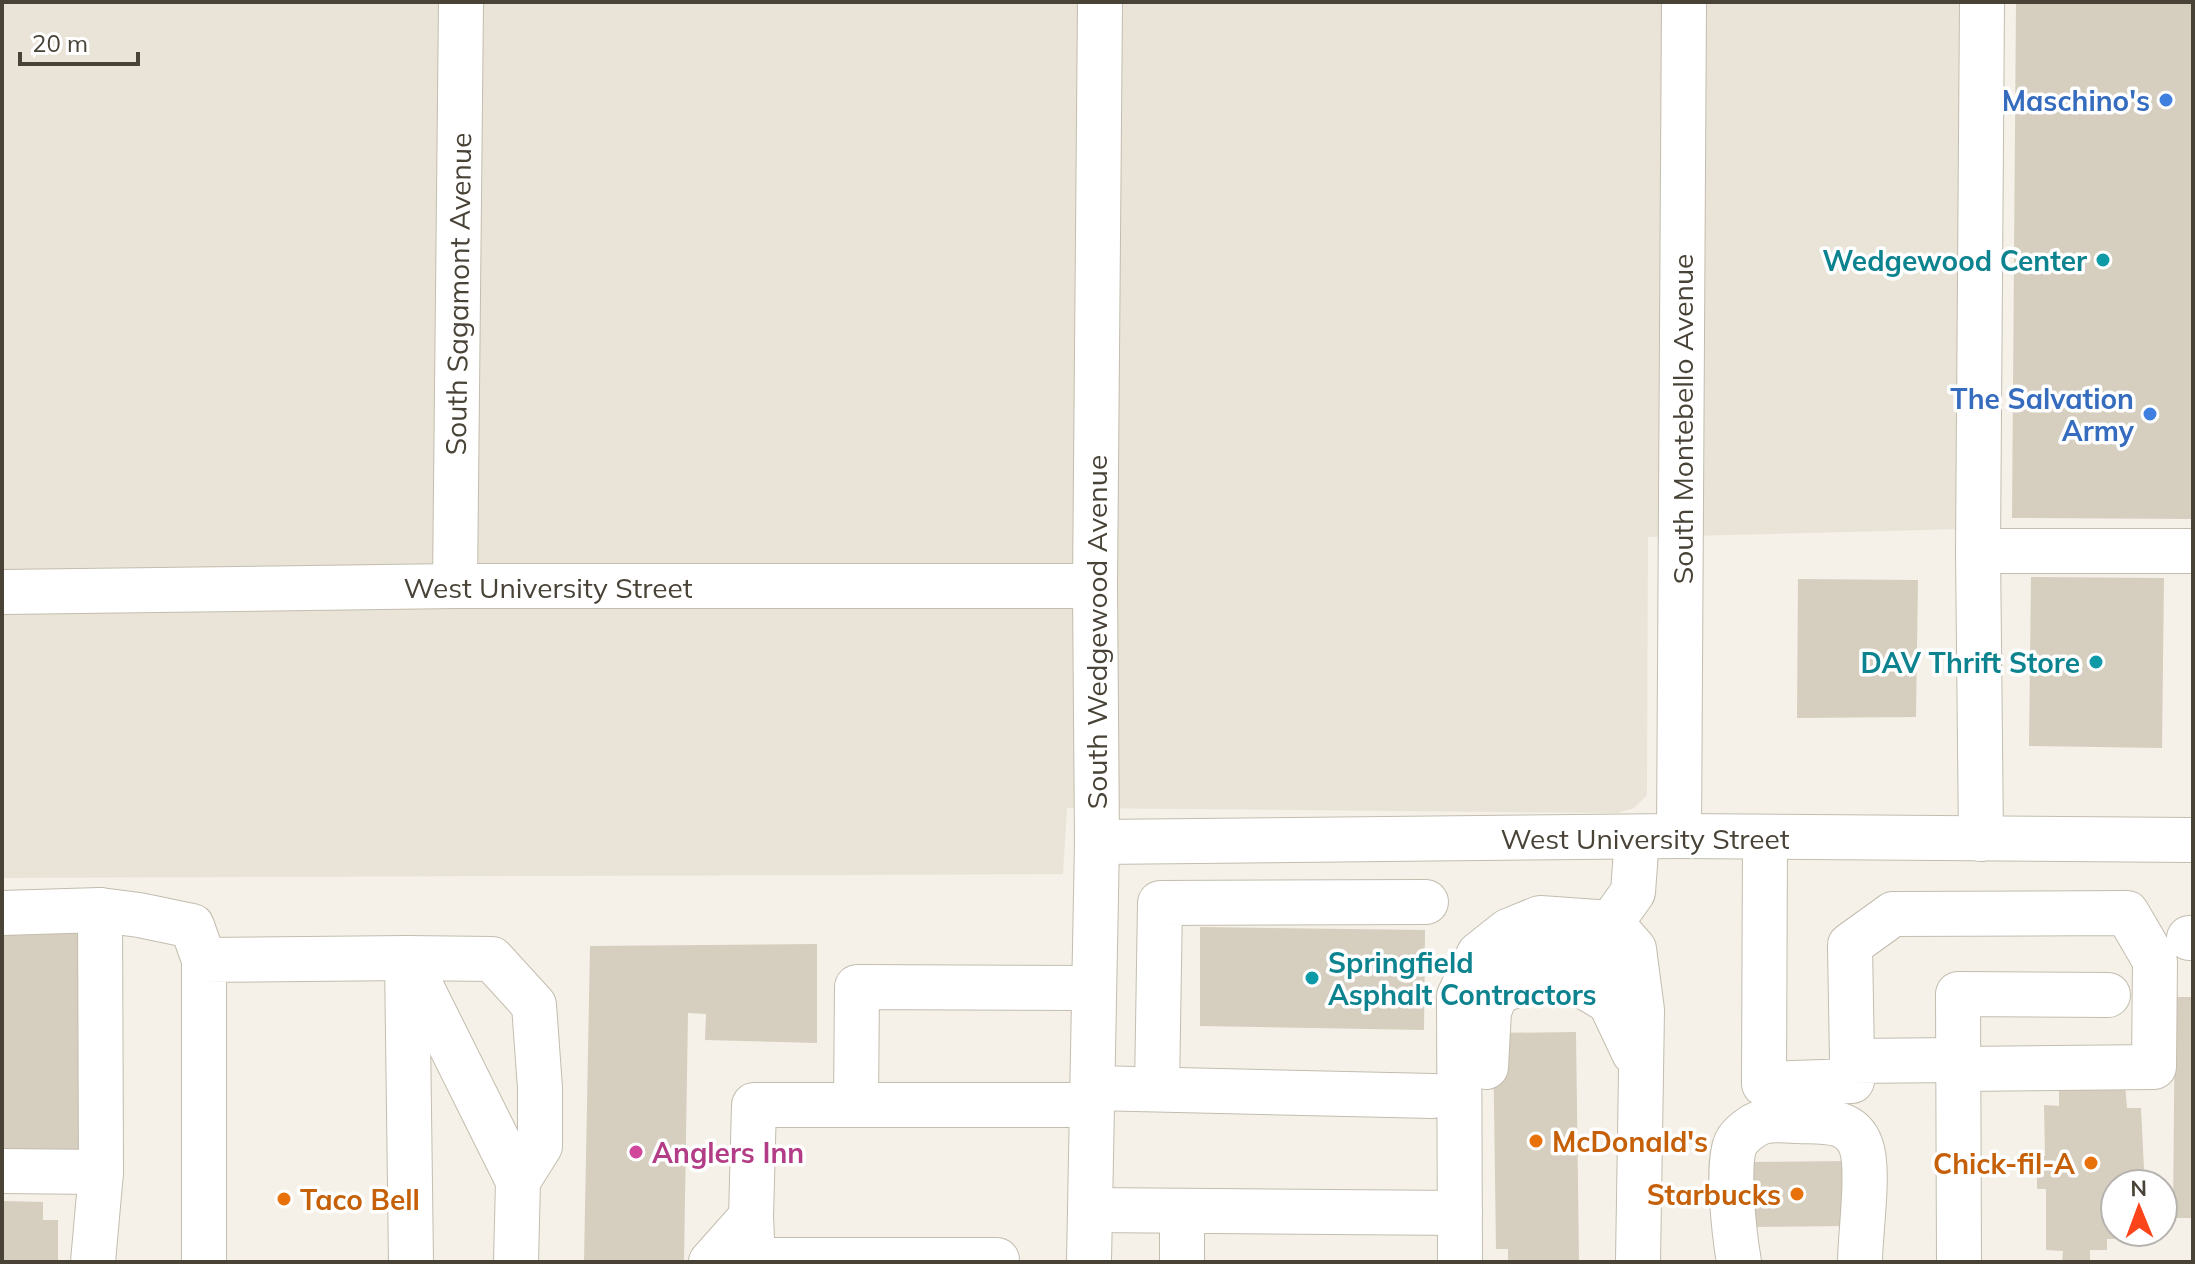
<svg xmlns="http://www.w3.org/2000/svg" width="2195" height="1264" viewBox="0 0 2195 1264" font-family="Mulish,sans-serif">
<rect width="100%" height="100%" fill="#f5f1e9"/>
<polygon fill="#e9e4d7" points="2,2 1965,2 1962,529 1648,537 1647,795 1634,808 1618,813 1067,808 1063,874 2,878"/>
<g fill="#d6cebe">
<polygon points="2016,2 2193,2 2193,519 2012,518"/>
<polygon points="2031,577 2164,578 2162,748 2029,746"/>
<polygon points="1798,579 1918,580 1916,717 1797,718"/>
<polygon points="1200,927 1425,930 1424,1030 1200,1026"/>
<polygon points="2,928 85,930 80,1157 2,1158"/>
<polygon points="817,944 817,1043 705,1040 706,1014 688,1013 684,1262 584,1262 590,946"/>
<polygon points="2175,997 2193,997 2193,1218 2173,1218"/>
<polygon points="1576,1032 1579,1262 1508,1262 1508,1249 1496,1249 1493,1033"/>
<polygon points="2124,1073 2127,1108 2141,1108 2144,1169 2140,1172 2140,1184 2115,1184 2115,1232 2140,1232 2140,1239 2107,1239 2107,1250 2090,1250 2090,1262 2062,1262 2063,1251 2046,1250 2046,1189 2037,1189 2037,1156 2045,1156 2044,1105 2059,1106 2059,1089"/>
<polygon points="1847,1161 1848,1226 1746,1227 1745,1162"/>
<polygon points="2,1201 43,1202 43,1220 58,1220 58,1262 2,1262"/>
</g>
<g fill="none" stroke-linecap="round" stroke-linejoin="round">
<defs>
<g id="minor">
<polyline points="1978,551 2193,551"/>
<polyline points="455,586 461,2"/>
<polyline points="2,592 455,586 1095,586"/>
<polyline points="1679,836 1684,2"/>
<polyline points="1765,837 1764,1084 1852,1081 1852,1061 1958,1060"/>
<polyline points="1981,839 1978,551 1982,2"/>
<polyline points="1097,842 1679,836 2193,840"/>
<polyline points="100,910 139,915 192,926 204,960"/>
<polyline points="2,913 100,910 101,1172 93,1262"/>
<polyline points="1611,923 1633,892 1637,837"/>
<polyline points="2189,938 2193,938"/>
<path d="M 1497,992 C 1553,972 1559,970 1610,1002"/>
<polyline points="1852,1061 1850,945 1893,914 2127,913 2155,961 2154,1067 1959,1069"/>
<polyline points="1486,1067 1489,1011 1497,992 1514,963 1529,947 1546,941 1568,944 1589,959 1602,976 1610,1002 1634,1053"/>
<polyline points="1093,1088 1433,1096"/>
<polyline points="1157,1089 1160,903 1426,902"/>
<polyline points="856,1105 857,987 1094,988"/>
<polyline points="2,1171 101,1172"/>
<polyline points="1090,1210 1460,1213"/>
<polyline points="753,1260 997,1260"/>
<polyline points="204,1262 204,960 407,958 411,1262"/>
<polyline points="516,1262 518,1181 407,958 492,959 534,1005 540,1088 540,1146 518,1181"/>
<polyline points="711,1262 751,1217"/>
<polyline points="753,1262 751,1217 754,1105 1093,1105"/>
<polyline points="1089,1262 1097,842 1095,586 1100,2"/>
<polyline points="1182,1262 1182,1212"/>
<polyline points="1460,1262 1459,996 1479,954 1508,931 1540,918 1611,923 1634,949 1642,1010 1638,1262"/>
<path d="M 1739,1262 C 1735,1239 1725,1158 1737,1141 C 1743,1132 1757,1122 1767,1121 C 1777,1119 1788,1121 1798,1121 C 1822,1122 1851,1118 1861,1146 C 1870,1170 1860,1233 1860,1262"/>
<polyline points="1959,1262 1958,994 2108,995"/>
</g>
</defs>
<use href="#minor" stroke="#c3bdae" stroke-width="46"/>
<use href="#minor" stroke="#fff" stroke-width="44"/>
</g>
<g fill="#3f7fe0" stroke="#fff" stroke-width="3">
<circle cx="2166" cy="100" r="8"/>
<circle cx="2150" cy="414" r="8"/>
</g>
<g fill="#0f9aa8" stroke="#fff" stroke-width="3">
<circle cx="2103" cy="260" r="8"/>
<circle cx="2096" cy="662" r="8"/>
<circle cx="1312" cy="978" r="8"/>
</g>
<g fill="#e8710a" stroke="#fff" stroke-width="3">
<circle cx="1536" cy="1141" r="8"/>
<circle cx="2091" cy="1163" r="8"/>
<circle cx="1797" cy="1194" r="8"/>
<circle cx="284" cy="1199" r="8"/>
</g>
<circle fill="#d1479c" stroke="#fff" stroke-width="3" cx="636" cy="1152" r="8"/>
<g text-anchor="middle" dominant-baseline="central" stroke-width="7" stroke-linejoin="round" paint-order="stroke">
<g font-size="28" font-weight="bold" fill="#366cbe" stroke="#fff" text-anchor="end">
<text x="2150" y="100">Maschino's</text>
<text x="2134" y="398">The Salvation<tspan x="2134" dy="32">Army</tspan></text>
</g>
<g font-size="28" font-weight="bold" fill="#0d838f" stroke="#fff" text-anchor="end">
<text x="2087" y="260">Wedgewood Center</text>
<text x="2080" y="662">DAV Thrift Store</text>
<text x="1328" y="962" text-anchor="start">Springfield<tspan x="1328" dy="32">Asphalt Contractors</tspan></text>
</g>
<g font-size="28" fill="#484237" stroke="#fff">
<text transform="translate(458 294) rotate(-89)">South Sagamont Avenue</text>
<text transform="translate(1682 419) rotate(-90)">South Montebello Avenue</text>
<text x="548" y="587">West University Street</text>
<text transform="translate(1096 632) rotate(-90)">South Wedgewood Avenue</text>
<text x="1645" y="838">West University Street</text>
</g>
<g font-size="28" font-weight="bold" fill="#c56008" stroke="#fff" text-anchor="start">
<text x="1552" y="1141">McDonald's</text>
<text x="2075" y="1163" text-anchor="end">Chick-fil-A</text>
<text x="1781" y="1194" text-anchor="end">Starbucks</text>
<text x="300" y="1199">Taco Bell</text>
</g>
<g font-size="28" font-weight="bold" fill="#b23c85" stroke="#fff" text-anchor="start">
<text x="652" y="1152">Anglers Inn</text>
</g>
</g>
<rect width="2195" height="1264" fill="none" stroke="#484237" stroke-width="8"/>
<g transform="translate(2139 1208) rotate(359)"><circle r="38" fill="#ffffff" stroke="#b6b3af" stroke-width="2"/>
<path d="M0-6L14 30L0 20L-14 30Z" fill="#fb441a"/>
<text y="-12" font-size="22" font-weight="bold" text-anchor="middle" fill="#484237">N</text>
</g>
<path d="M20 52v12h118v-12" fill="none" stroke="#484237" stroke-width="4"/>
<text x="32" y="52" font-size="24" fill="#484237" stroke="#ffffff" stroke-width="6" paint-order="stroke">20 m</text>
</svg>
